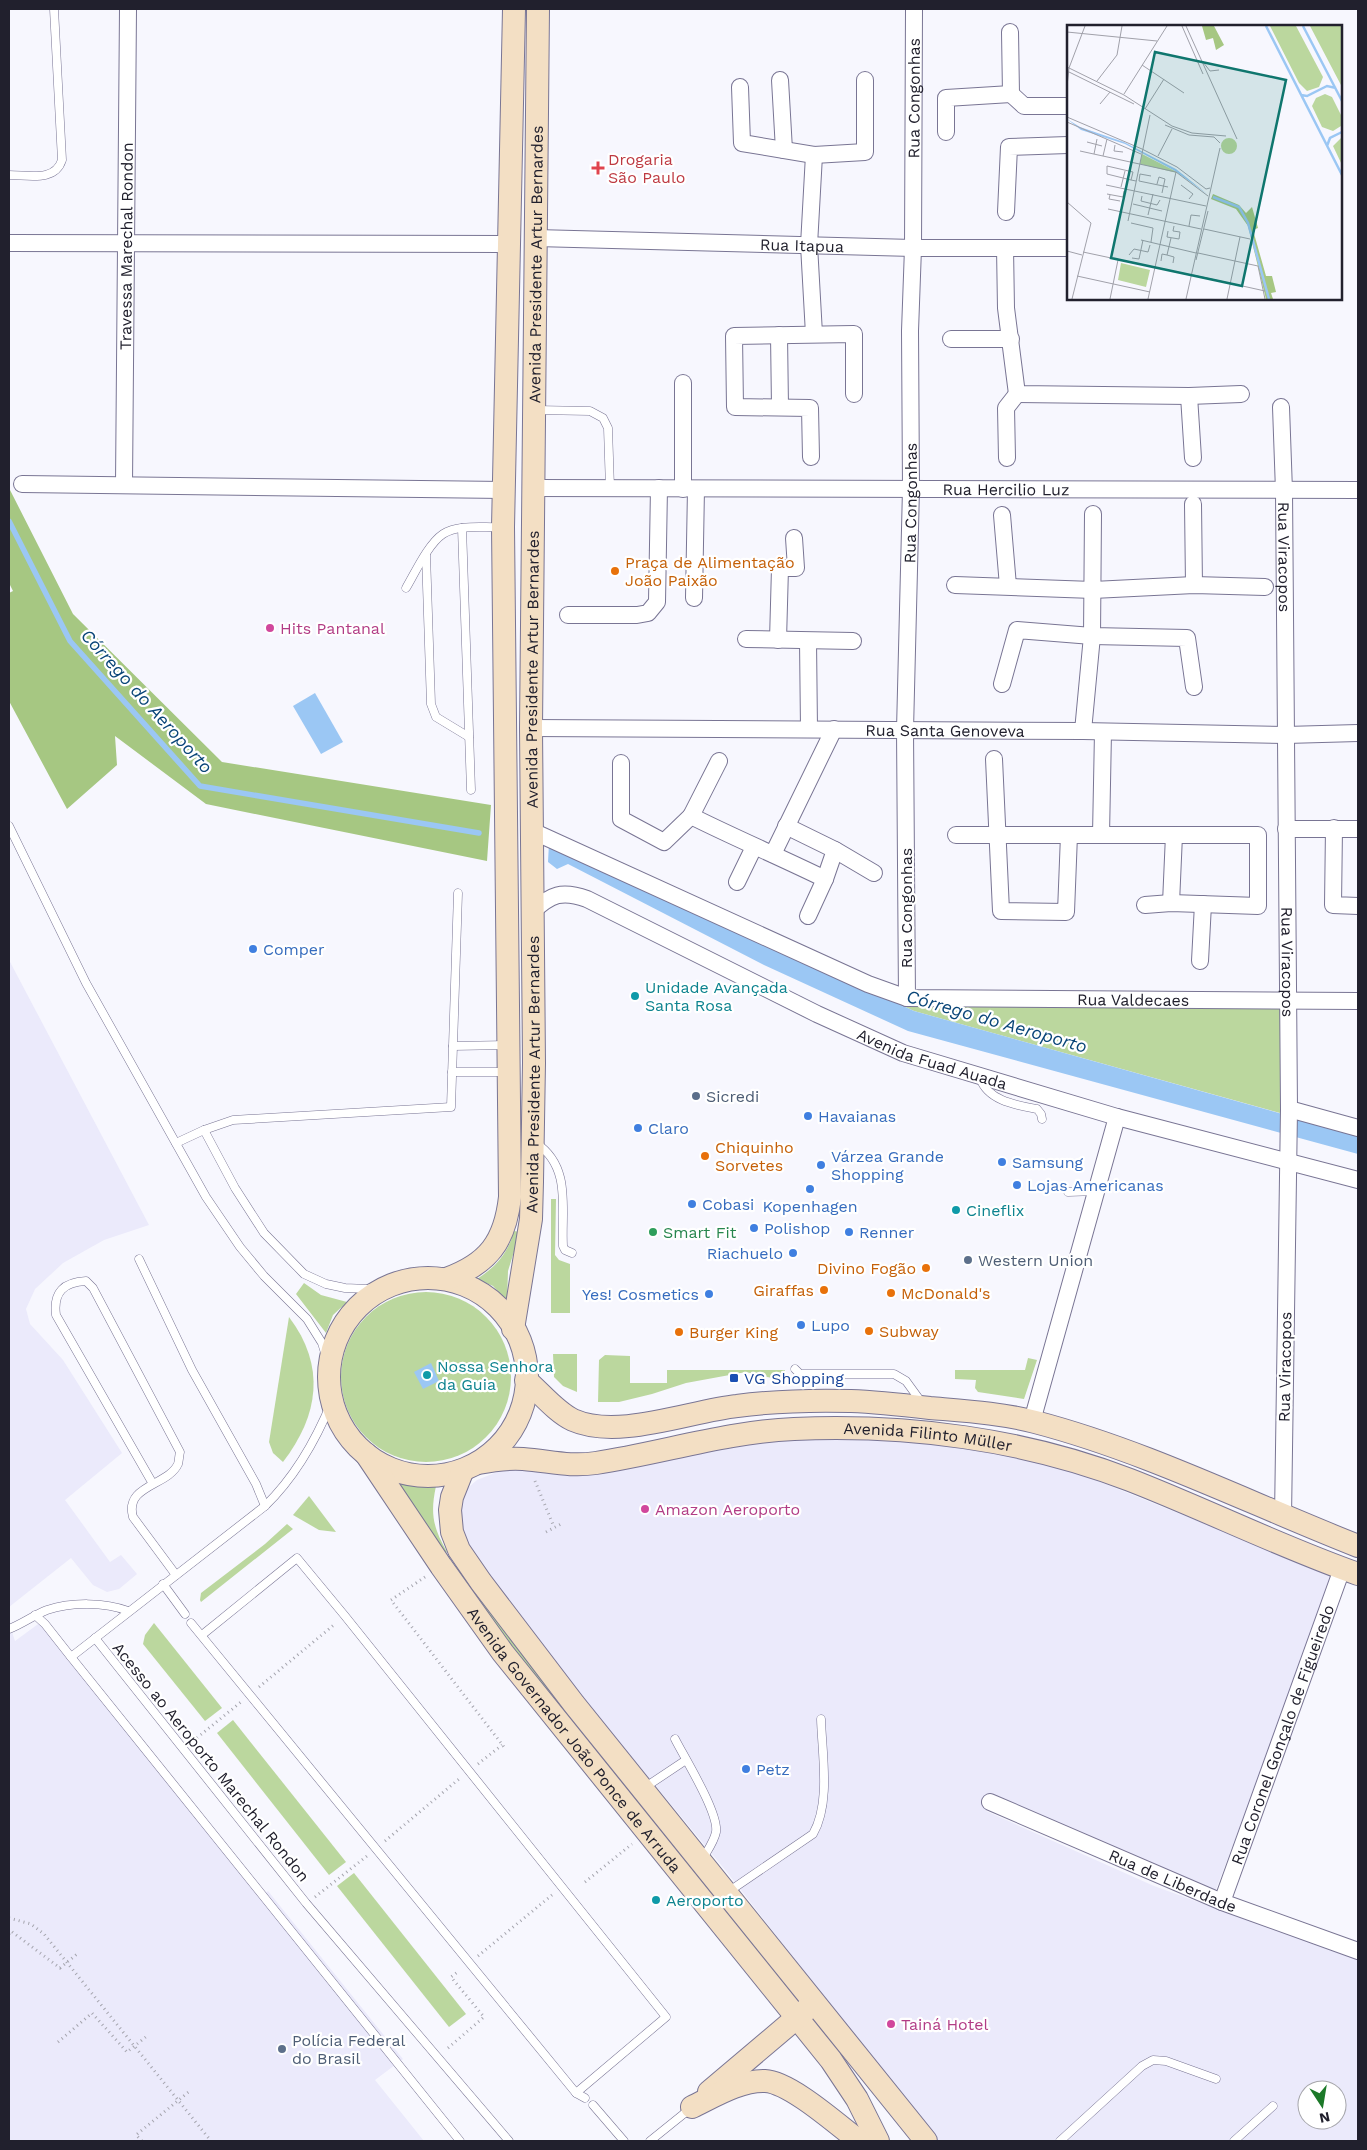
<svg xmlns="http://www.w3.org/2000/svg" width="1367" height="2150" viewBox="0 0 1367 2150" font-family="'Work Sans',sans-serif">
<rect width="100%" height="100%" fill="#f7f7fe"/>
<g fill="#ebeafb" fill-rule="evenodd">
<polygon points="9,960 149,1225 104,1240 63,1263 35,1289 26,1309 30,1324 63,1360 122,1453 65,1500 110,1562 121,1555 137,1574 119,1589 107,1592 93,1585 71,1558 9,1607"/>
<path d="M 769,1437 L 884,1437 L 1033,1455 L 1335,1576 L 1215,1892 L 992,1796 L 986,1811 L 1154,1886 L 1358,1960 L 1358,2141 L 936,2141 L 726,1871 L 536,1641 L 460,1536 L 462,1493 L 477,1480 L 502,1470 ZM 1307,2090 L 1337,2090 L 1337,2120 L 1307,2120 Z"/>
<polygon points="45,1619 172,1776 167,1780 261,1897 268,1891 403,2059 375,2080 424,2141 9,2141 9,1623 15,1641"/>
</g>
<g fill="#bbd79e">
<polygon points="549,843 891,997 1281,1008 1280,1113 914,1011"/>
<polygon points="551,1199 556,1199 555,1255 559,1260 570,1264 570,1313 551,1313"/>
<path d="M 514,1231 L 520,1232 L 508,1271 L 507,1301 L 493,1286 L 477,1279 C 496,1267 508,1253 514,1231 Z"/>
<polygon points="304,1283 321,1295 347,1302 333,1315 326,1333 296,1294"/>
<circle cx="426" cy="1377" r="85"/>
<path d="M 289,1317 C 326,1366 319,1415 283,1462 L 273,1453 L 269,1442 Z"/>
<polygon points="553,1354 577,1354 577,1392 563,1386 554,1377"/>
<polygon points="605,1355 630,1356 630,1383 667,1383 667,1370 785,1370 785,1381 746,1372 686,1383 652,1394 619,1402 598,1402 599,1360"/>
<polygon points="1028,1358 1037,1360 1024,1399 978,1392 975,1388 976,1380 955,1379 955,1370 1025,1370"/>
<path d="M 393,1480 L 411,1486 L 436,1486 C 430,1514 433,1527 447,1552 L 442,1555 Z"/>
<polygon points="309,1496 336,1532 319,1530 293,1515"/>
<polygon points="287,1524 293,1529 201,1602 200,1600 201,1593 265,1544"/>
<polygon points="458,1566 792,1993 787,1998 453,1571"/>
<polygon points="154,1623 222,1708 205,1721 143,1644 145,1635"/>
<polygon points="233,1720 346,1862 329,1875 217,1733"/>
<polygon points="354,1873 466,2014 449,2027 337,1886"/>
</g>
<polygon fill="#a6c782" points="9,488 73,614 222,762 491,805 487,861 206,804 115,736 117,765 67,809 9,701 9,593 13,591 9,583"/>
<g fill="#9bc7f4">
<polygon points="315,693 343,742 321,754 293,706"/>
<polygon points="549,843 914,1011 1358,1135 1358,1154 908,1031 764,965 568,864 557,869 548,862"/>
<polygon points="431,1363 439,1381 423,1389 414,1372"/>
</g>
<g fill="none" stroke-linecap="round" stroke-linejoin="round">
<polyline stroke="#9bc7f4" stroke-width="5.5" points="9,521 70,641 200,786 479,833"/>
<defs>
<g id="lane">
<path d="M 9,175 C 29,175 55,182 62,160 L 54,9"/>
<polyline points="536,410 590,411 603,418 608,428 610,488"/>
<polyline points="462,528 471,790"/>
<polyline points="426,555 431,704 436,717 469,737"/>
<path d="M 406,588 C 415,573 428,544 443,534 C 458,524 484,528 501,527"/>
<polyline points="9,826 86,983 206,1197 240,1247 264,1276 307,1319 322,1343 330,1369"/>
<polyline points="453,1046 507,1045"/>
<polyline points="452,1072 508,1072"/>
<path d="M 980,1078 C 988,1101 1016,1105 1037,1109 L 1041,1114 L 1042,1119"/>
<polyline points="204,1130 233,1120 451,1107 458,893"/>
<polyline points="176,1143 204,1130 235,1188 264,1233 304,1274 326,1284 345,1288 368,1289 389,1284"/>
<path d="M 536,1143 C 572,1167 561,1209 563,1246 L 565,1250 L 572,1253"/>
<polyline points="1068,1192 1097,1191"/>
<polyline points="139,1259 192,1370 256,1484 265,1506"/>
<polyline points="795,1369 800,1374 894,1374 906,1381 922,1403"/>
<path d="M 332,1401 C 316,1440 296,1476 265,1506 L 71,1657 L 460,2141"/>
<path d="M 153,1484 L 56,1315 C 53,1292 64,1282 86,1281 L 93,1288 L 180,1452 C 179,1456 179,1461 178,1464 C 168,1486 124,1485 133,1517 L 176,1575"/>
<polyline points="163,1584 185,1614"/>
<polyline points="35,1615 45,1624 71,1657"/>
<polyline points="191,1623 576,2093 585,2098"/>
<path d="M 9,1629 C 22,1624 34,1615 47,1610 C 71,1602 105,1602 128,1611"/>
<polyline points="202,1635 297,1558 345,1616 666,2017 576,2093"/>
<polyline points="95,1638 306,1903 509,2141"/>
<path d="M 675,1739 C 684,1757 719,1813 716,1832 C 714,1842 707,1851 702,1860"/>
<polyline points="644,1788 686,1760"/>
<path d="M 728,1892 L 813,1834 C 831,1803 822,1754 821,1719"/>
<polyline points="593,2105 624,2141"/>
<polyline points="650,2141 691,2108"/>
<polyline points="1060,2141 1142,2066 1153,2060 1166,2061 1216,2079"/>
<polyline points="1234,2141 1273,2106"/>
</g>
<g id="street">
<polyline points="1010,32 1011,94 1024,106 1068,106"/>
<polyline points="780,80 784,150"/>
<polyline points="740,87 742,143 814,155 865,152 865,80"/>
<polyline points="946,132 946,98 1011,94"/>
<polyline points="814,155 809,245 814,334"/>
<polyline points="1006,212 1009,147 1068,145"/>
<path id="s1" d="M 536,238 L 913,248 L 1068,248"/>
<polyline points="9,243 509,244"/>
<polyline points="1005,248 1006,308 1017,394 1189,396 1241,394"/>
<polyline points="779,335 780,407"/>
<polyline points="951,339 1011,339"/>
<polyline points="683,383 683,489"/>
<polyline points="1189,396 1193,458"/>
<path id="s2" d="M 1281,407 L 1284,491 L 1289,1109 L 1283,1517"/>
<polyline points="811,457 810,408 735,407 734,336 854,334 854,394"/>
<polyline points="1007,458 1006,408 1017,394"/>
<polyline points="22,484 504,490"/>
<path id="s3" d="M 124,484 L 128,9"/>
<path id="s4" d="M 532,488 L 1358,490"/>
<polyline points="1193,504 1194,585"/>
<polyline points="1002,515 1008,586"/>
<polyline points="955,585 1093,590 1194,585 1265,587"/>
<polyline points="694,598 696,489"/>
<polyline points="568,615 637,615 648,613 657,602 659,488"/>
<polyline points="746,639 853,641"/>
<polyline points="778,640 780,568 796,568 794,538"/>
<polyline points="808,641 809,729"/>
<polyline points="1002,684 1017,630 1092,636 1187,638 1194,687"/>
<path id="s5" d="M 531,728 L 1083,731 L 1286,735 L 1358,733"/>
<polyline points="1083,731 1092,636 1093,514"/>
<polyline points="994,759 1001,911 1066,912 1069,835"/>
<path d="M 719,761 L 691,816 C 735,838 780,857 825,879"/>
<polyline points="621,763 621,819 664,842 691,816"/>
<polyline points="786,826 835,850 874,873"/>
<polyline points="1334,828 1333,905 1358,906"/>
<polyline points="1286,829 1358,829"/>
<path id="s6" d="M 530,830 L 868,984 L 907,998 L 1358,1001"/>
<polyline points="956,835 1258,835 1258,906 1171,903 1145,905"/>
<polyline points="1101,835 1103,732"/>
<polyline points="773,854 834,729"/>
<polyline points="737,882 754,847"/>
<polyline points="1171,903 1174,835"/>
<path id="s7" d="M 532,912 C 551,894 562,890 587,899 L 817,1014 L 903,1053 L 1117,1117 L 1358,1180"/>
<polyline points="808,916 825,879 835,850"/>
<polyline points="1200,961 1203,904"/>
<path id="s8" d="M 907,998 L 905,730 L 911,489 L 910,331 L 913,248 L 914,9"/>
<polyline points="1289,1109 1358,1128"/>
<polyline points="1032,1421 1117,1117"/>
<path id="s9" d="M 990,1802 L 1222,1902 L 1358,1951"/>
<path id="s10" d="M 1222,1902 L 1342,1569"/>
</g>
<g id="secondary">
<circle cx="428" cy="1377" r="99"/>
<path d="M 446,1279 C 488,1264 505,1242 510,1197 L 503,527 L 514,9"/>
<path id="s11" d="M 513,1329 L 531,1219 L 532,1182 L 534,1063 L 531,728 L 538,9"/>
<path d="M 526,1380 C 541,1393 556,1412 573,1420 C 618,1440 690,1411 737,1406 C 775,1401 814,1400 851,1401 C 878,1402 904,1405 930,1408 C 965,1411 1001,1413 1035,1422 C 1146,1451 1251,1504 1358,1546"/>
<path id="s12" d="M 366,1454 L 441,1566 L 503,1653 L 831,2060 L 857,2099 L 878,2141"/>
<path id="s13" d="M 478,1463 C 493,1460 508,1458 523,1459 C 550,1461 569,1467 596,1463 C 662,1453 726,1432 794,1429 C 907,1424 1024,1439 1130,1480 C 1207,1510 1281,1547 1358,1574"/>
<polyline points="462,1472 452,1497 450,1510 452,1532 459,1550 481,1582 574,1704 926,2141"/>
<polyline points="709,2092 807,2009"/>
<path d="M 692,2107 C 713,2097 740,2080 765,2081 C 790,2082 838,2125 859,2141"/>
</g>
</defs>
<use href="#lane" stroke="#797594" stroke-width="9"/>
<use href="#street" stroke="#797594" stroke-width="18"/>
<use href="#secondary" stroke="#797594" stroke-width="24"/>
<g stroke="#a5a5ae" stroke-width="3" stroke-dasharray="1 4" stroke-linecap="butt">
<polyline points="535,1481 554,1527"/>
<polyline points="546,1532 561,1524"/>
<polyline points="425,1577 391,1600 504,1747"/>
<polyline points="259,1687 335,1624"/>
<polyline points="193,1741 241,1702"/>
<polyline points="478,1764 502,1745"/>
<polyline points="385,1841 459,1779"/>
<polyline points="585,1882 632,1844"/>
<polyline points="315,1897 367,1856"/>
<polyline points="9,1918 31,1924 44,1934 211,2141"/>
<polyline points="478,1956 552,1895"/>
<polyline points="448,2048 484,2017 451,1977 459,1971"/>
</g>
<use href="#lane" stroke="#fff" stroke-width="8"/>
<use href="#street" stroke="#fff" stroke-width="16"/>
<use href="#secondary" stroke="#f3dfc4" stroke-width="22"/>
<g stroke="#a5a5ae" stroke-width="3" stroke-dasharray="1 4" stroke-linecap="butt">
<polyline points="9,1934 11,1931 60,1968 77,1954"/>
<polyline points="58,2042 92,2013 127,2052 147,2036"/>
<polyline points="142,2141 136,2135 191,2090"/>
</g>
</g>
<path fill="#e0444e" stroke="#fff" stroke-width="2" d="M595.5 160.5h5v5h5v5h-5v5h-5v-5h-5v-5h5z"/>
<g fill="#e8710a" stroke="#fff" stroke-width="2">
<circle cx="615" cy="571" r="5"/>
<circle cx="705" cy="1156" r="5"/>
<circle cx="926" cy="1268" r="5"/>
<circle cx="824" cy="1290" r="5"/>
<circle cx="891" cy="1293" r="5"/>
<circle cx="869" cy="1331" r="5"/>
<circle cx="679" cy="1332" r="5"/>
</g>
<g fill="#d1479c" stroke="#fff" stroke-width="2">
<circle cx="270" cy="628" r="5"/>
<circle cx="645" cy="1509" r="5"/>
<circle cx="891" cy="2024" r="5"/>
</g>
<g fill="#3f7fe0" stroke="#fff" stroke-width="2">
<circle cx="253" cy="949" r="5"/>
<circle cx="808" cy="1116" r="5"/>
<circle cx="638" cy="1128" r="5"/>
<circle cx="1002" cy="1162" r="5"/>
<circle cx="821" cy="1165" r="5"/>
<circle cx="1017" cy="1185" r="5"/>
<circle cx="810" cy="1189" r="5"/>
<circle cx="692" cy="1204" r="5"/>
<circle cx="754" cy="1228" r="5"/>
<circle cx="849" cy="1232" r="5"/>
<circle cx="793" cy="1253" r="5"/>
<circle cx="709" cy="1294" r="5"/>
<circle cx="801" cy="1325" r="5"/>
<circle cx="746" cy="1769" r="5"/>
</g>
<g fill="#0f9aa8" stroke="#fff" stroke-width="2">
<circle cx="635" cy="996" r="5"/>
<circle cx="956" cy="1210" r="5"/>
<circle cx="427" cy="1375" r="5"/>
<circle cx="656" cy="1900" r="5"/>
</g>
<g fill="#5c6f8a" stroke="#fff" stroke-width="2">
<circle cx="696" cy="1096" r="5"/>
<circle cx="968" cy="1260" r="5"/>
<circle cx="282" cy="2049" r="5"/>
</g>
<circle fill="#2e9e5b" stroke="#fff" stroke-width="2" cx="653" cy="1232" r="5"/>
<rect fill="#1a4fb4" stroke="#fff" stroke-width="2" x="729" y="1373" width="10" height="10" rx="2.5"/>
<g text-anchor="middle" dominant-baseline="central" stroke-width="4.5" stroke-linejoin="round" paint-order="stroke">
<g font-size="16" fill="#21202d" stroke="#fff">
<text stroke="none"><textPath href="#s8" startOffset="900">Rua Congonhas</textPath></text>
<text stroke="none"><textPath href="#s1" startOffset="266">Rua Itapua</textPath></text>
<text stroke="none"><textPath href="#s3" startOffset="238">Travessa Marechal Rondon</textPath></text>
<text stroke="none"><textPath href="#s11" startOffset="1066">Avenida Presidente Artur Bernardes</textPath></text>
<text stroke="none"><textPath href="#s4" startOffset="474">Rua Hercilio Luz</textPath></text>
<text stroke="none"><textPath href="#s8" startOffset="495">Rua Congonhas</textPath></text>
<text stroke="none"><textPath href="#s2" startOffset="150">Rua Viracopos</textPath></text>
<text stroke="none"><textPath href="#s11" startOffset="661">Avenida Presidente Artur Bernardes</textPath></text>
<text stroke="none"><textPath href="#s5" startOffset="414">Rua Santa Genoveva</textPath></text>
<text transform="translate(906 908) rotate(-90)">Rua Congonhas</text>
<text stroke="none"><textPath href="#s2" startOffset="555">Rua Viracopos</textPath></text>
<text stroke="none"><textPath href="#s6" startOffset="639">Rua Valdecaes</textPath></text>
<text stroke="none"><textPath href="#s7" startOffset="442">Avenida Fuad Auada</textPath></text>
<text stroke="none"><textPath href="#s11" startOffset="256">Avenida Presidente Artur Bernardes</textPath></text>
<text transform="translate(1285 1367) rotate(-89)">Rua Viracopos</text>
<text stroke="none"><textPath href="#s13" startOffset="454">Avenida Filinto Müller</textPath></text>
<text stroke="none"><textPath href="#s10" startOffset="178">Rua Coronel Gonçalo de Figueiredo</textPath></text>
<text stroke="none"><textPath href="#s12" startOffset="354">Avenida Governador João Ponce de Arruda</textPath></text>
<text transform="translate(211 1762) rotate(51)">Acesso ao Aeroporto Marechal Rondon</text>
<text stroke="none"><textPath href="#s9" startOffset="199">Rua de Liberdade</textPath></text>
</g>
<g font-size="16" fill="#be3a42" stroke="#fff" text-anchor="start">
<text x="608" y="159">Drogaria<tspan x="608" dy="18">São Paulo</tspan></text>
</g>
<g font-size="16" fill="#c56008" stroke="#fff" text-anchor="start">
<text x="625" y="562">Praça de Alimentação<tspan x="625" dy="18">João Paixão</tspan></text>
<text x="715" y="1147">Chiquinho<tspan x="715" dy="18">Sorvetes</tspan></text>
<text x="916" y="1268" text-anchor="end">Divino Fogão</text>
<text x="814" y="1290" text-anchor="end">Giraffas</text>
<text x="901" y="1293">McDonald's</text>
<text x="879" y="1331">Subway</text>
<text x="689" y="1332">Burger King</text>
</g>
<g font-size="16" fill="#b23c85" stroke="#fff" text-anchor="start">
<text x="280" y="628">Hits Pantanal</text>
<text x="655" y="1509">Amazon Aeroporto</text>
<text x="901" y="2024">Tainá Hotel</text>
</g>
<g font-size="16" fill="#366cbe" stroke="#fff" text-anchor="start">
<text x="263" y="949">Comper</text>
<text x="818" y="1116">Havaianas</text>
<text x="648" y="1128">Claro</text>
<text x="831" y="1156">Várzea Grande<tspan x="831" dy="18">Shopping</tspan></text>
<text x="1012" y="1162">Samsung</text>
<text x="1027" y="1185">Lojas Americanas</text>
<text x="702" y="1204">Cobasi</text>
<text x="810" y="1206" text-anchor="middle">Kopenhagen</text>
<text x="764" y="1228">Polishop</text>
<text x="859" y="1232">Renner</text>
<text x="783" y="1253" text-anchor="end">Riachuelo</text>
<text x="699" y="1294" text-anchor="end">Yes! Cosmetics</text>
<text x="811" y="1325">Lupo</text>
<text x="756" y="1769">Petz</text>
</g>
<g font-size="16" fill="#0d838f" stroke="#fff" text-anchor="start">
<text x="645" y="987">Unidade Avançada<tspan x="645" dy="18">Santa Rosa</tspan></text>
<text x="966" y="1210">Cineflix</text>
<text x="437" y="1366">Nossa Senhora<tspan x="437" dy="18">da Guia</tspan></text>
<text x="666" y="1900">Aeroporto</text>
</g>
<g font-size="16" fill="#4e5e75" stroke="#fff" text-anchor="start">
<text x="706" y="1096">Sicredi</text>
<text x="978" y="1260">Western Union</text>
<text x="292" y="2040">Polícia Federal<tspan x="292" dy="18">do Brasil</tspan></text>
</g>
<g font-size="16" fill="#27864d" stroke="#fff" text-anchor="start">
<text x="663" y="1232">Smart Fit</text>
</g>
<g font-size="16" fill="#164399" stroke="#fff" text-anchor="start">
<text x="744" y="1378">VG Shopping</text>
</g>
<g font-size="18" font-style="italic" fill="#094578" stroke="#fff">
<text transform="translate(147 701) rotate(48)">Córrego do Aeroporto</text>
<text transform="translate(997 1021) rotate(16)">Córrego do Aeroporto</text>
</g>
</g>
<g transform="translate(1067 25)">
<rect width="275" height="275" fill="#f7f7fe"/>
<path d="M 203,1 L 229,1 L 256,52 L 252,62 L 240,66 L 232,58 ZM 243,1 L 275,1 L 275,62 ZM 258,69 L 265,72 L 275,92 L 274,101 L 266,106 L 255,102 L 245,81 L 249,73 ZM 275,112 L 275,140 L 266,121 ZM154 121a8 8 0 1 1 16 0a8 8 0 1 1-16 0ZM 75,129 L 108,146 L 110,148 L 73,139 ZM 54,238 L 83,245 L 79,262 L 51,255 Z" fill="#bbd79e"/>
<path d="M 135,1 L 147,1 L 157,20 L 149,25 L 146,13 L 139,15 ZM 146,169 L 172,180 L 179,188 L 185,182 L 191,203 L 186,205 L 199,251 L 205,251 L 209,267 L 204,268 L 206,274 L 199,274 L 181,201 L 169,184 L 144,174 Z" fill="#a6c782"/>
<path d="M 0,94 L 13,102 L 57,117 L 109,144 L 140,169 L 108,146 L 58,119 L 14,105 Z" fill="#9bc7f4"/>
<path fill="none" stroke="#9bc7f4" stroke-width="2.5" d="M 199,1 L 275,150M 236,1 L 275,76M 234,70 L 240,71 L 260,61 L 269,63M 260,121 L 263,113 L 275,107M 146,172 L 172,182 L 181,198 L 202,274"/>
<path fill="none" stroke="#a1a1aa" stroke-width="1" d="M 115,1 L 136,49M 119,1 L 170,114M 0,7 L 90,16M 136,37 L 143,46 L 152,45M 75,40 L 117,68M 0,42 L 57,70 L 105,101 L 125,108 L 159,111M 0,46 L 67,79M 30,56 L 50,30 L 55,1M 0,61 L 2,43 L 18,1M 57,69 L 100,1M 33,79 L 43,67M 78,84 L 97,54M 0,92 L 75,124 L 110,142 L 139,164 L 143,163M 0,97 L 74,129M 98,100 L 122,110 L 147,112 L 153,118M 20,117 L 35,121M 48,120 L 47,126 L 56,127M 13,126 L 109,147 L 141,171M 27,129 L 30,114M 36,131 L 40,114M 91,131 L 105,104M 84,151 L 73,149 L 72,156 L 101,162M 64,155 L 66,147 L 40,141 L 40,149 L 64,155 L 69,156M 90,159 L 92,152 L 98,154 L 95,168M 39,160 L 139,181M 114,160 L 126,169 L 122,174M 54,162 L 58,146M 40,169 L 56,172 L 57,166M 43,170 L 42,174 L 53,176M 75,171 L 74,176 L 90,180 L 93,175M 0,177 L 24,198 L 5,274M 66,179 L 95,186M 41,184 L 134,204M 81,190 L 86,169M 61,196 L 83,90M 64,198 L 86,203 L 84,217M 122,201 L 124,190 L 133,191M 137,204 L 183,214M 101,206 L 100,212 L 112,214 L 113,207 L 106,206 L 107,201M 74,215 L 129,228M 0,226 L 15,230M 16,227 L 124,250M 131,228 L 191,241 L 198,274M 62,230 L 67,224 L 81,227 L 83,220M 100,230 L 104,213M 65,233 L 72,234 L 76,215M 129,235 L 141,186M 94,236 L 95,229 L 100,230 L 107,232 L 106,238M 126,250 L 198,266M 10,251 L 83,267M 43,274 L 51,235M 81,274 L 109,147M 119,274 L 153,123M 160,274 L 173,212"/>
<path fill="#0f766e" fill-opacity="0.15" stroke="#0f766e" stroke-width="2.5" d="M 88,27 L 219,55 L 175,261 L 44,233 Z"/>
<rect width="275" height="275" fill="none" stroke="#21202d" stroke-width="2.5"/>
</g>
<rect width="1367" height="2150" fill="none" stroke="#21202d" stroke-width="20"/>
<g transform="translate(1322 2105) rotate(168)"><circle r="24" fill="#ffffff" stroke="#a6a6ab"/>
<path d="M0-4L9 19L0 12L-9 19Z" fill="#1c7929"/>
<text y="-8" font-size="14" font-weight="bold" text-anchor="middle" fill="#21202d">N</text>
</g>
</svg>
